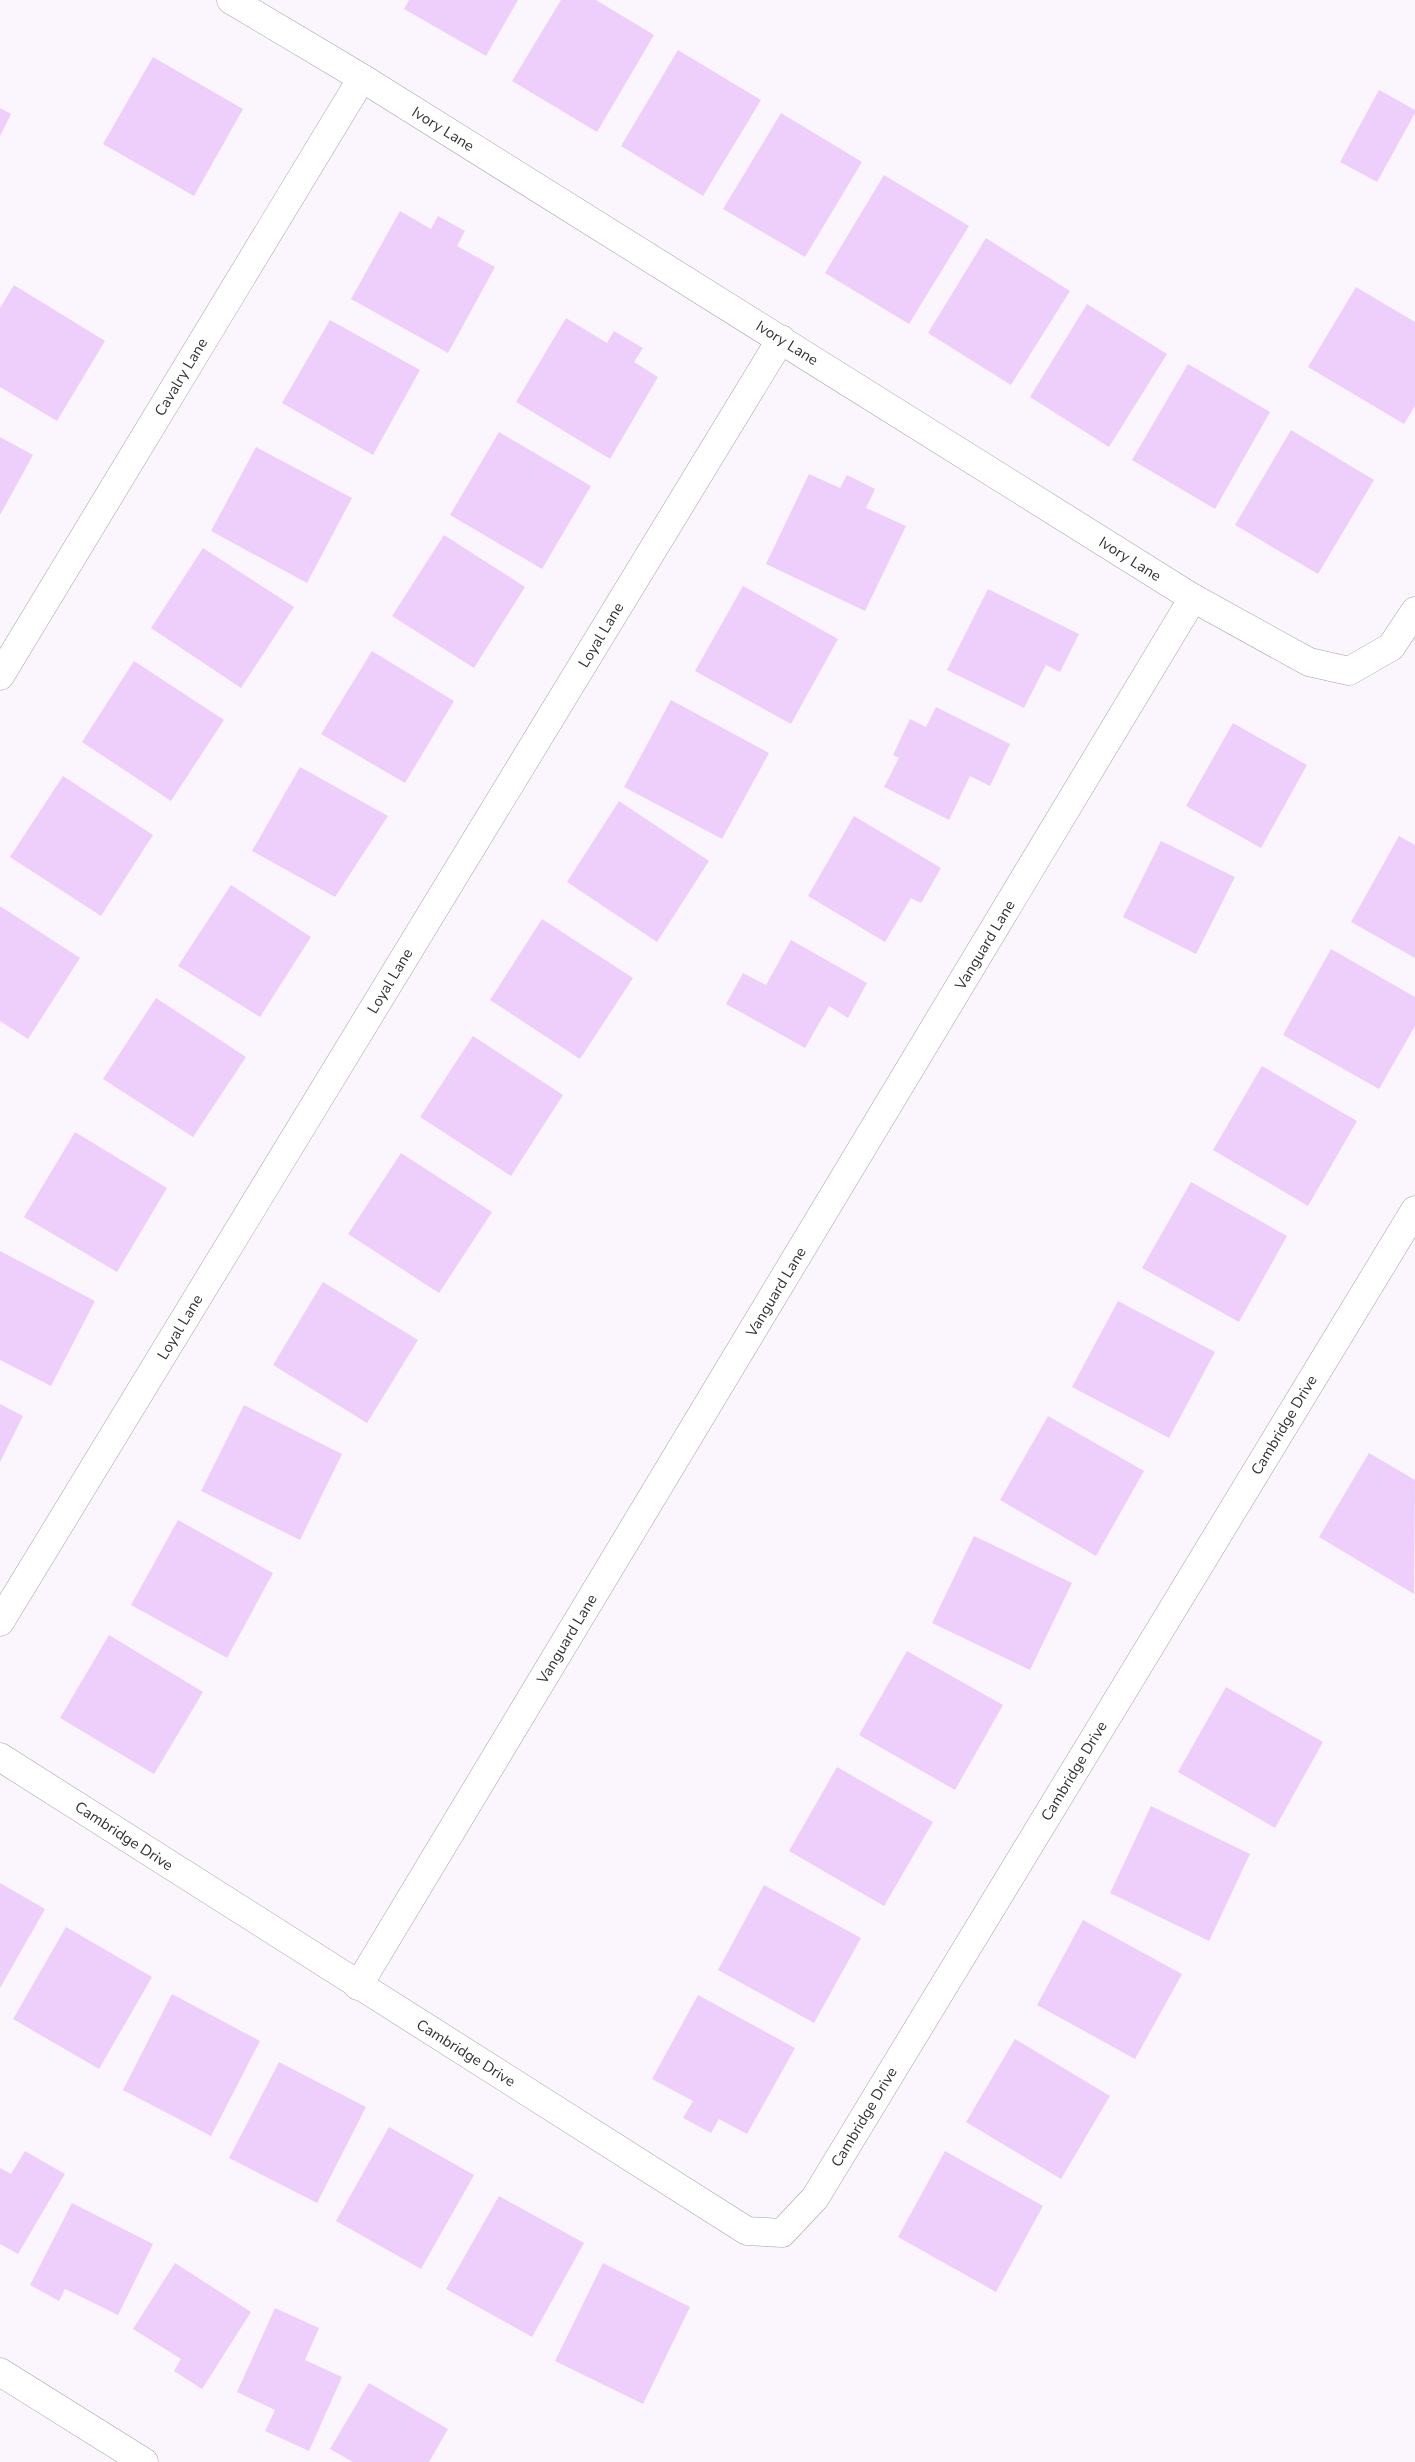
<svg xmlns="http://www.w3.org/2000/svg" width="1415" height="2462" viewBox="0 0 1415 2462" font-family="'Nunito Sans',sans-serif">
<rect width="100%" height="100%" fill="#fbf6fd"/>
<g fill="#eecffb">
<polygon points="409,0 518,0 486,56 404,9"/>
<polygon points="561,0 596,0 654,35 597,132 512,81"/>
<polygon points="678,50 761,100 703,196 621,146"/>
<polygon points="153,57 243,109 194,196 103,144"/>
<polygon points="1379,90 1415,110 1415,113 1377,182 1340,162"/>
<polygon points="0,108 11,114 0,136"/>
<polygon points="781,113 862,162 805,257 723,209"/>
<polygon points="884,175 969,226 909,324 825,273"/>
<polygon points="400,211 431,229 438,216 465,231 457,246 495,267 448,353 351,299"/>
<polygon points="986,238 1070,291 1011,385 928,333"/>
<polygon points="14,285 105,341 57,421 0,387 0,308"/>
<polygon points="1356,287 1415,322 1415,406 1404,424 1308,367"/>
<polygon points="1087,304 1167,354 1109,447 1030,397"/>
<polygon points="566,318 607,343 614,331 643,348 634,362 658,377 610,459 516,402"/>
<polygon points="330,320 420,370 373,455 282,403"/>
<polygon points="1188,364 1270,412 1215,509 1132,460"/>
<polygon points="1291,430 1374,480 1318,574 1235,525"/>
<polygon points="499,432 591,486 542,569 450,515"/>
<polygon points="0,437 33,455 0,515"/>
<polygon points="256,447 352,498 307,583 211,531"/>
<polygon points="809,474 840,488 847,475 875,489 866,508 906,526 865,611 766,564"/>
<polygon points="444,535 525,587 474,668 392,616"/>
<polygon points="203,548 294,607 241,688 151,628"/>
<polygon points="743,586 838,639 791,724 695,671"/>
<polygon points="988,589 1079,634 1060,672 1046,665 1024,708 947,670"/>
<polygon points="372,651 454,701 405,783 321,734"/>
<polygon points="134,661 224,720 171,801 82,742"/>
<polygon points="671,700 769,753 722,839 624,787"/>
<polygon points="936,707 1010,744 990,786 970,776 949,820 884,787 899,758 893,755 910,719 926,727"/>
<polygon points="1233,723 1307,765 1261,848 1186,806"/>
<polygon points="300,767 388,816 335,897 252,851"/>
<polygon points="63,776 153,835 101,916 10,857"/>
<polygon points="619,801 709,861 657,942 567,882"/>
<polygon points="854,816 941,868 921,903 911,898 885,942 808,896"/>
<polygon points="1399,836 1415,845 1415,958 1351,922"/>
<polygon points="1161,841 1235,877 1196,954 1123,917"/>
<polygon points="231,885 311,937 260,1017 178,966"/>
<polygon points="0,906 80,958 28,1039 0,1021"/>
<polygon points="542,919 633,978 580,1059 490,1000"/>
<polygon points="791,940 867,983 848,1018 829,1006 805,1048 726,1004 743,973 766,985"/>
<polygon points="1331,949 1415,997 1415,1026 1379,1089 1283,1035"/>
<polygon points="156,998 246,1057 193,1137 103,1079"/>
<polygon points="473,1036 563,1095 511,1176 420,1117"/>
<polygon points="1262,1066 1357,1121 1308,1206 1213,1150"/>
<polygon points="75,1132 167,1188 117,1272 24,1217"/>
<polygon points="401,1153 492,1212 439,1293 348,1234"/>
<polygon points="1191,1182 1287,1236 1239,1322 1142,1268"/>
<polygon points="0,1251 95,1301 51,1386 0,1360"/>
<polygon points="323,1282 418,1340 367,1423 273,1365"/>
<polygon points="1118,1301 1215,1352 1169,1438 1072,1387"/>
<polygon points="0,1404 23,1416 0,1462"/>
<polygon points="244,1405 342,1454 300,1540 201,1491"/>
<polygon points="1048,1416 1144,1471 1096,1556 1000,1500"/>
<polygon points="1369,1453 1415,1480 1414,1594 1319,1537"/>
<polygon points="178,1520 273,1573 227,1658 131,1605"/>
<polygon points="974,1536 1072,1583 1030,1670 932,1623"/>
<polygon points="109,1635 203,1692 154,1774 60,1718"/>
<polygon points="907,1651 1003,1705 955,1790 859,1735"/>
<polygon points="1226,1687 1323,1742 1275,1828 1178,1772"/>
<polygon points="837,1767 933,1822 884,1906 789,1851"/>
<polygon points="1151,1806 1250,1854 1209,1941 1110,1893"/>
<polygon points="0,1883 45,1909 0,1988"/>
<polygon points="764,1885 861,1938 814,2023 718,1970"/>
<polygon points="1083,1920 1182,1974 1135,2059 1037,2005"/>
<polygon points="66,1927 152,1977 99,2069 13,2019"/>
<polygon points="172,1994 260,2041 211,2136 123,2090"/>
<polygon points="698,1995 795,2048 747,2134 719,2119 711,2133 683,2118 693,2101 652,2079"/>
<polygon points="1015,2039 1110,2096 1061,2179 966,2122"/>
<polygon points="279,2062 366,2107 317,2203 229,2158"/>
<polygon points="389,2127 474,2175 421,2269 336,2221"/>
<polygon points="25,2151 65,2174 18,2254 0,2244 0,2168 11,2174"/>
<polygon points="945,2151 1043,2206 996,2292 898,2237"/>
<polygon points="499,2196 584,2243 532,2337 446,2289"/>
<polygon points="72,2203 153,2244 118,2315 65,2289 59,2301 30,2285"/>
<polygon points="175,2263 251,2312 202,2389 174,2371 181,2359 133,2329"/>
<polygon points="603,2263 690,2307 643,2404 555,2361"/>
<polygon points="275,2308 319,2328 305,2360 342,2377 309,2451 265,2431 275,2410 237,2392"/>
<polygon points="369,2383 448,2429 429,2462 353,2462 330,2449"/>
</g>
<g fill="none" stroke-linecap="round" stroke-linejoin="round">
<defs>
<g id="street">
<polyline points="231,0 362,78 1193,598 1309,662 1349,671 1391,647 1415,611"/>
<polyline points="0,676 362,78"/>
<polyline points="0,1622 781,339"/>
<polyline points="0,1757 747,2231 782,2233 815,2198 1415,1210"/>
<polyline points="358,1986 1193,598"/>
<polyline points="0,2372 144,2462"/>
</g>
</defs>
<use href="#street" stroke="#a5a1a7" stroke-width="29"/>
<use href="#street" stroke="#fff" stroke-width="28"/>
</g>
<g text-anchor="middle" dominant-baseline="central" stroke-width="4.5" stroke-linejoin="round" paint-order="stroke">
<g font-size="15" fill="#333234" stroke="#fff">
<text transform="translate(443 129) rotate(32)">Ivory Lane</text>
<text transform="translate(787 343) rotate(32)">Ivory Lane</text>
<text transform="translate(181 377) rotate(-59)">Cavalry Lane</text>
<text transform="translate(1130 559) rotate(32)">Ivory Lane</text>
<text transform="translate(601 635) rotate(-59)">Loyal Lane</text>
<text transform="translate(985 945) rotate(-59)">Vanguard Lane</text>
<text transform="translate(390 981) rotate(-59)">Loyal Lane</text>
<text transform="translate(776 1292) rotate(-59)">Vanguard Lane</text>
<text transform="translate(180 1327) rotate(-59)">Loyal Lane</text>
<text transform="translate(1284 1425) rotate(-59)">Cambridge Drive</text>
<text transform="translate(567 1639) rotate(-59)">Vanguard Lane</text>
<text transform="translate(1074 1771) rotate(-59)">Cambridge Drive</text>
<text transform="translate(124 1836) rotate(33)">Cambridge Drive</text>
<text transform="translate(466 2053) rotate(32)">Cambridge Drive</text>
<text transform="translate(864 2117) rotate(-59)">Cambridge Drive</text>
</g>
</g>
</svg>
